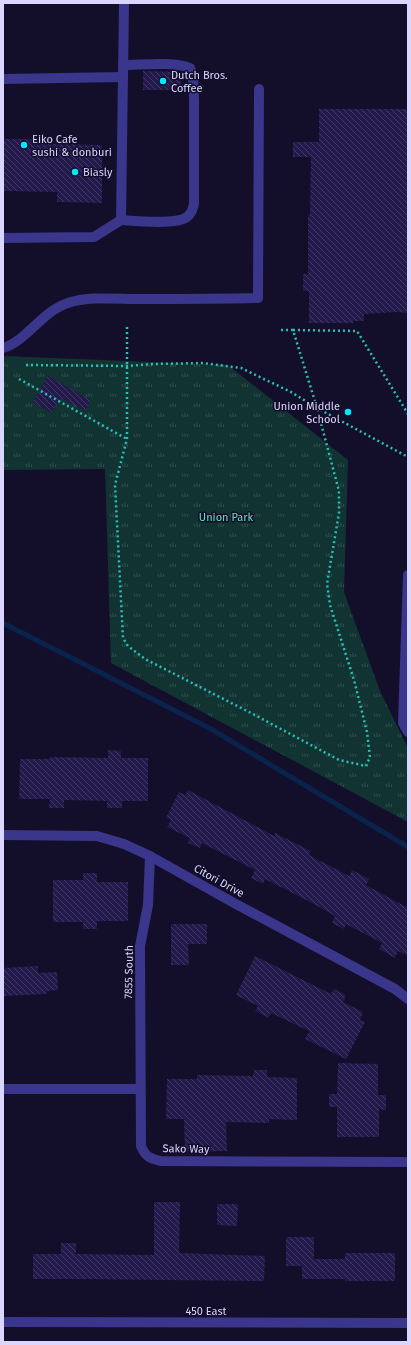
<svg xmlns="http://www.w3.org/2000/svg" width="411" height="1345" viewBox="0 0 411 1345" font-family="'Fira Sans',sans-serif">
<defs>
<pattern id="grass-tufts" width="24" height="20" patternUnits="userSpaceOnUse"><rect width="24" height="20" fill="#113332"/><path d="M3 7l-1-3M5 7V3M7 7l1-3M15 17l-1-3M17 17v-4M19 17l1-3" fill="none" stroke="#335051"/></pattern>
<pattern id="building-back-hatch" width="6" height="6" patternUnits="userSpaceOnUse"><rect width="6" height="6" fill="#23194b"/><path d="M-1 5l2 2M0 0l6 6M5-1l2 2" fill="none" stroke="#423a66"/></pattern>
</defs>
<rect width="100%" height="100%" fill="#130e29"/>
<polygon fill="url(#grass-tufts)" points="3,356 228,365 348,460 344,592 380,691 408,748 408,822 111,663 105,469 3,470"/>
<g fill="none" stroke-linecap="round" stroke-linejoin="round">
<polyline stroke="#09234d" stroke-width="5" points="3,623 211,729 408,847"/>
</g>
<g fill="url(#building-back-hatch)">
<polygon points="143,71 181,72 181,90 143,90"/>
<polygon points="319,109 408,109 408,313 396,312 364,314 364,321 353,321 353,323 309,323 309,291 303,291 303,274 308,274 308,215 310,215 311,157 293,157 293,142 319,142"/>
<polygon points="3,139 47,139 47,144 102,145 102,203 57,202 57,192 3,191"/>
<polygon points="48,376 91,400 85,411 61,398 51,413 33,402"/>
<polygon points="108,750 121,751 121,758 148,758 148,801 122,801 122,808 107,808 107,801 64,800 64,808 49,808 50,799 19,799 20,759 50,759 50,757 108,758"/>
<polygon points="188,790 274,836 275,833 311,851 309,855 349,876 352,870 369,879 366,885 408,908 408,956 398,951 395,958 379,949 382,943 346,924 344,929 332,923 335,916 314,904 265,879 263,884 251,878 255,870 202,843 200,848 188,843 190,838 167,827 171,820 166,818 179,792 185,795"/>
<polygon points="83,873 97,873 97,882 128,882 128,921 97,921 97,929 83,929 83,922 53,922 53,880 83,880"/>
<polygon points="171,924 207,924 207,944 188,944 189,965 171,965"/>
<polygon points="255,956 331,994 334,989 346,995 343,1002 363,1012 360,1020 365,1022 346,1059 305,1039 309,1031 271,1013 269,1018 255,1011 258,1006 236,995"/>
<polygon points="38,966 38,973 57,972 58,990 47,991 47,994 3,996 3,968"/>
<polygon points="338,1063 378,1064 378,1095 386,1095 386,1110 379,1109 379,1137 337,1137 337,1107 329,1107 329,1094 337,1094"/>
<polygon points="254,1070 267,1070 267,1077 297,1078 297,1120 269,1119 269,1123 226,1122 227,1151 185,1152 184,1119 166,1119 167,1079 197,1079 197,1075 253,1076"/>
<polygon points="154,1202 180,1202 179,1253 265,1256 264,1281 76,1279 33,1279 33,1254 61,1254 61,1243 76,1243 76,1254 154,1255"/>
<polygon points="217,1204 238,1204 237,1226 217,1225"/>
<polygon points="286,1237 314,1237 314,1259 345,1259 345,1253 395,1253 395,1281 345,1281 345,1279 302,1279 302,1266 286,1266"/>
</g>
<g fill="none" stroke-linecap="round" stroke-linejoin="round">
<g stroke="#28c1b6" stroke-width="2.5" stroke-dasharray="2 3" stroke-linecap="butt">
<polyline points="127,327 127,439 115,485 123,638 128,646 145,659 251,713 339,760 366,766 370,757 367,732 354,680 330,605 327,584 339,513 339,491 317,408 293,330 281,330"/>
<polyline points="293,330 357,331 408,414"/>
<polyline points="26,365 127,366 153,364 203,363 241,368 291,392 317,408 408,457"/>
<polyline points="19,379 127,439"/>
</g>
<g stroke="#39368b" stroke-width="10">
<polyline points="3,79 123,77"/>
<path d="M 121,220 C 135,221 177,225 187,217 C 191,214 193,209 194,204 L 194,100 L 193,75 L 190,68 C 175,61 141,65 123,65"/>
<polyline points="3,238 94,237 121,220 124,3"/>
<path d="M 3,348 C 28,340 42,311 68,303 C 89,296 116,299 138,299 C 178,299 218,299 258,298 L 259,89"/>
<polyline points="408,575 403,723 408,732"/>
</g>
<g stroke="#39368b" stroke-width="10">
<polyline points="3,835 97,836 124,844 150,856 234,903 395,989 408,999"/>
<path d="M 150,856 L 148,905 L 140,946 L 141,1146 C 145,1156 150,1159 161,1161 L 408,1162"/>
<polyline points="3,1089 140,1089"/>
<polyline points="3,1322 408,1323"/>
</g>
</g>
<g fill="#02e9ff" stroke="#130e29" stroke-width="1.5">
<circle cx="163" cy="81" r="4"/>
<circle cx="24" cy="145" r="4"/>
<circle cx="75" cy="172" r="4"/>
<circle cx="348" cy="412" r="4"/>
</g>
<g text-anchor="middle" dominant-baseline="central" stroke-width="3" stroke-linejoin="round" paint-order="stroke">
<g font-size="11" fill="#dad6ff" stroke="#130e29" text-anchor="start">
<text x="171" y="75">Dutch Bros.<tspan x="171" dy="13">Coffee</tspan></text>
<text x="32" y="139">Eiko Cafe<tspan x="32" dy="13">sushi &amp; donburi</tspan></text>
<text x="83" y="172">Biasly</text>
<text x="340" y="406" text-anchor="end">Union Middle<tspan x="340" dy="13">School</tspan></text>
</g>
<g font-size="11" fill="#5ae7c2" stroke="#130e29">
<text x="226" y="517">Union Park</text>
</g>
<g font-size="11" fill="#dad6ff" stroke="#130e29">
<text transform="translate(219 881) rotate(29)">Citori Drive</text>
<text transform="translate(129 972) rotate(-89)">7855 South</text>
<text transform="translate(186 1149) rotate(1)">Sako Way</text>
<text x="206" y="1311">450 East</text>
</g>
</g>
<rect width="411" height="1345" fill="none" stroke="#dad6ff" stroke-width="8"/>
</svg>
